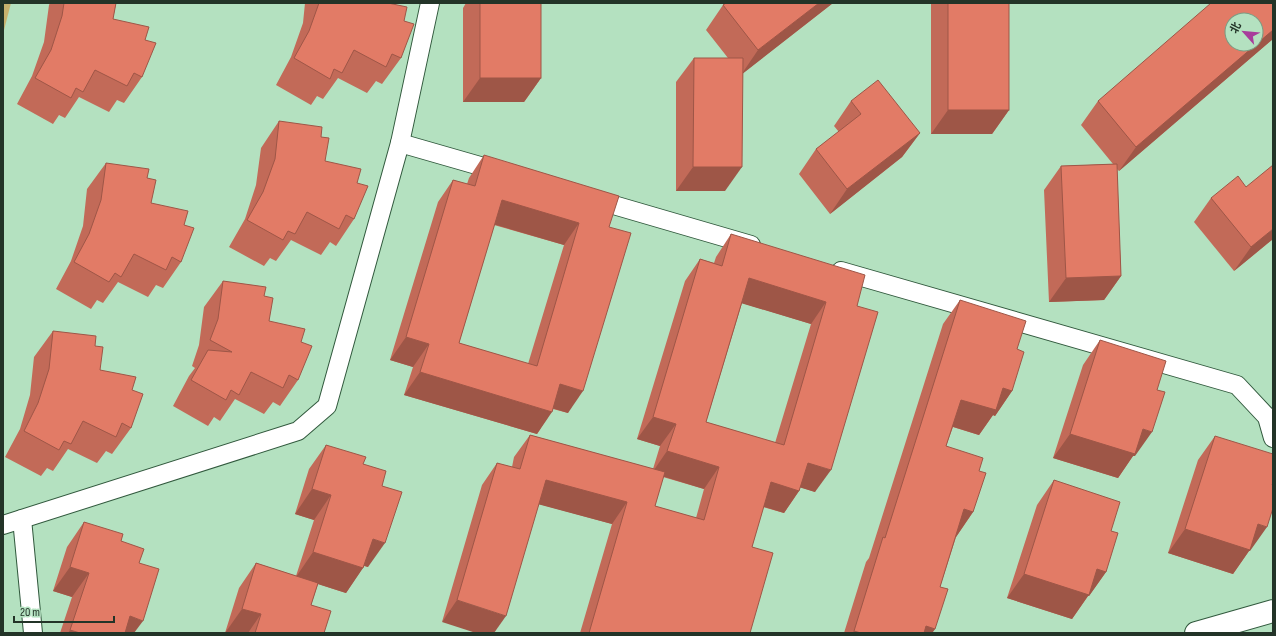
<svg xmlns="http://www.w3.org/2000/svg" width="1276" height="636" viewBox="0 0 1276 636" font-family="'Sofia Sans Condensed','Noto Sans SC',sans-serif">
<rect width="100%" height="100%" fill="#b4e1c0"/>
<polygon fill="#c7b26e" points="3,3 11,3 3,34"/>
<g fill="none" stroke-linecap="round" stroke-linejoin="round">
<defs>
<g id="service">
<polyline points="400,143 501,172"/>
<polyline points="593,199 751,245"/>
<polyline points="841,271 1237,385 1267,417 1273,438"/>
<polyline points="22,519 33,633"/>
<polyline points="3,525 298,431 327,406 400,143 430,3"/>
</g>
<polyline id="minor" points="1196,633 1273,611"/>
</defs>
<use href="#service" stroke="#31593d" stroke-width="20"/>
<use href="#minor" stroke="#31593d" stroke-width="24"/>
<use href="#service" stroke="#fff" stroke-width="18"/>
<use href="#minor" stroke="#fff" stroke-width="22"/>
</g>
<g fill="#c26a58" fill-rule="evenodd">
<polygon points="50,3 116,3 113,19 145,40 142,77 124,103 117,100 109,112 79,97 65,118 59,115 53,124 17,104 32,76 44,42 49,5"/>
<polygon points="305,3 388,3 404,21 401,58 382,84 376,81 367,93 338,78 323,99 317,96 311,105 276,85 291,57 303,23"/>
<polygon points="466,3 541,3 541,78 524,102 463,102 463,8"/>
<polygon points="726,3 833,3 743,73 725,191 676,191 676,82 694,58 728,58 706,30 723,5"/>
<polygon points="931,3 1009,3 1009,110 992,134 931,134"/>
<polygon points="1273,3 1273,39 1119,171 1117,169 1121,276 1104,300 1049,302 1044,190 1061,166 1113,164 1081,125 1098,101"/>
<polygon points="851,101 920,133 902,157 830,214 799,174 816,149 839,132 834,126"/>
<polygon points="279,121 321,137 325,161 357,183 354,219 336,246 330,242 321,255 291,240 276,261 270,258 264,266 229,247 245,219 256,185 261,148"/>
<path d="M 484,155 L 609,227 L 568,413 L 553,409 L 537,434 L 404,395 L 413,367 L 390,360 L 438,202 L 453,180 L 467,184 L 469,178 ZM 494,225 L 564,245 L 528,364 L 459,343 Z"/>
<polygon points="106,163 147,178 151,203 184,225 181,262 163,288 156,285 148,297 118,282 103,303 97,300 91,309 56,289 71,261 83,226 87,189"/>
<polygon points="1211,198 1273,239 1234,271 1194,222"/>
<path d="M 731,234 L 857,306 L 815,492 L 800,487 L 799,491 L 784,513 L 763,507 L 752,547 L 750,633 L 580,633 L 612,524 L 539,504 L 442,622 L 482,485 L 497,463 L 512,467 L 514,457 L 530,435 L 653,469 L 660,446 L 637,439 L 685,281 L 700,259 L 714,263 L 716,257 ZM 742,303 L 811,324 L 775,443 L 706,422 ZM 663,477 L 704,489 L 696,518 L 655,506 Z"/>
<polygon points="223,281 264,296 269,321 301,342 298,380 280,406 273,402 264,414 235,399 220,421 214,417 208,426 173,406 189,376 195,368 192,366 199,345 204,307"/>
<polygon points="960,300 1017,349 1012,391 995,416 993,415 979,435 953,427 946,446 979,471 973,512 956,537 940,587 935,629 932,633 844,633 866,562 869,558 943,324"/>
<polygon points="53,331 95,346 100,370 132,390 131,428 112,454 106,451 97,463 68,449 53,471 47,468 41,476 5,457 20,429 30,395 34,357"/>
<polygon points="1100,340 1135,456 1133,456 1118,478 1053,458 1083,365"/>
<polygon points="1215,436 1250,551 1249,551 1233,574 1168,553 1198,460"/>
<polygon points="326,445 363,464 382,486 368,567 364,566 346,593 318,584 311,605 324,633 225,633 239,588 256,563 296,576 314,520 295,514 309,469"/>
<polygon points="1054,480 1111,531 1106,572 1089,596 1088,596 1072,619 1007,598 1037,505"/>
<polygon points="84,522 121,541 139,563 134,633 60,633 72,597 53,591 67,547"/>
</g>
<g fill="#9e5647">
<polygon points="819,3 833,3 741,75 758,50"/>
<polygon points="1273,30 1273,39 1119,171 1136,147"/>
<polygon points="480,78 541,78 524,102 463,102"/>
<polygon points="948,110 1009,110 992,134 931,134"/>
<polygon points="920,133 902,157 830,214 847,189"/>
<polygon points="693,167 742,167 725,191 676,191"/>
<polygon points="502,200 579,223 564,245 486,222"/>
<polygon points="1273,229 1273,239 1234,271 1251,247"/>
<polygon points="1121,276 1104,300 1049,302 1066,278"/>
<polygon points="749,278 826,302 811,324 734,301"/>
<polygon points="406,337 429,344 413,367 390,360"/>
<polygon points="420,372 552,412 537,434 404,395"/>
<polygon points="560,384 583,391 568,413 545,406"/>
<polygon points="1003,388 1012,391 995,416 993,415 979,435 944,424 961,400"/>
<polygon points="653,417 676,424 660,446 637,439"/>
<polygon points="1143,429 1152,432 1135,456 1133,456 1118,478 1053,458 1070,434"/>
<polygon points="667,451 719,467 704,489 652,473"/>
<polygon points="808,463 831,470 815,492 792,485"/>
<polygon points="546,480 627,502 612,524 530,502"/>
<polygon points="771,482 799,491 784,513 755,504"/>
<polygon points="312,489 331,495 314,520 295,514"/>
<polygon points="964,509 973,512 956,537 947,534"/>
<polygon points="1258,524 1267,527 1250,551 1249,551 1233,574 1168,553 1185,529"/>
<polygon points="373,539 385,543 368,567 356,563"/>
<polygon points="313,552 363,568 346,593 296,577"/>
<polygon points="70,567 89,573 72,597 53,591"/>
<polygon points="1097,569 1106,572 1089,596 1088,596 1072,619 1007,598 1024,574"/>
<polygon points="457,600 506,616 494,633 476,633 442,622"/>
<polygon points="242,609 261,614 248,633 225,633"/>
<polygon points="130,616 143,621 134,633 118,633"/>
<polygon points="926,626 935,629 932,633 921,633"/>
<polygon points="70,630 80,633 68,633"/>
<polygon points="854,631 861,633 852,633"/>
</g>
<g fill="#e27b66" stroke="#9e5647" fill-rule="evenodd">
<polygon points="64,3 116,3 113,19 149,27 145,40 156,43 142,77 134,73 127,86 95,70 83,92 76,88 71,98 35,78 51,50 62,16"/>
<polygon points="319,3 388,3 407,7 404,21 414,24 401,58 392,54 386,67 354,50 342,73 334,69 330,79 294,58 309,31"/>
<rect x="480" y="3" width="61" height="75"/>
<polygon points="726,3 819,3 758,50 723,5"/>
<rect x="948" y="3" width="61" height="107"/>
<path d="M 1211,3 L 1273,3 L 1273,30 L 1136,147 L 1098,101 ZM 1232,20 L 1256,20 L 1256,44 L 1232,44 Z"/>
<polygon points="694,58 743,58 742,167 693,167"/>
<polygon points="878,80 920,133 847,189 816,149 861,114 851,101"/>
<polygon points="279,121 322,127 321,137 329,138 325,161 361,169 357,183 368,186 354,219 346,215 339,229 307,212 295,234 288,231 283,240 247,220 263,192 275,159"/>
<path d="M 484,155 L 619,196 L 609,227 L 631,233 L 583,391 L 560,384 L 552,412 L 420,372 L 429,344 L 406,337 L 453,180 L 475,186 ZM 502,200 L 579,223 L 537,366 L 459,343 Z"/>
<polygon points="106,163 149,169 147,178 156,180 151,203 188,211 184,225 194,228 181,262 172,257 166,270 134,254 121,277 115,273 109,282 74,262 89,234 101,200"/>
<polygon points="1117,164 1121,276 1066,278 1061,166"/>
<polygon points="1273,165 1273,229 1251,247 1211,198 1238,176 1246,187"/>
<path d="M 731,234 L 865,275 L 857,306 L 878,312 L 831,470 L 808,463 L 799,491 L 771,482 L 752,547 L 773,553 L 750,633 L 589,633 L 627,502 L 546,480 L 506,616 L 457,600 L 497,463 L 520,469 L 530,435 L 665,472 L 655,506 L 704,520 L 719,467 L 667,451 L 676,424 L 653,417 L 700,259 L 722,266 ZM 749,278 L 826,302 L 784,445 L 706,422 Z"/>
<polygon points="223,281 266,287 264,296 273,298 269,321 305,329 301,342 312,346 298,380 289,375 283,388 251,372 239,395 231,390 226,400 191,380 208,350 232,352 210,340 218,319"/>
<polygon points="960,300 1026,321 1017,349 1024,352 1012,391 1003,388 996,410 961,400 946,446 983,458 979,471 986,473 973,512 964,509 940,587 948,589 935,629 926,626 924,633 861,633 854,631 883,537 885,538"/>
<polygon points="53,331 96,336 95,346 103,347 100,370 136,377 132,390 143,394 131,428 122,423 116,437 83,421 71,444 64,441 59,450 24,431 38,403 49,369"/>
<polygon points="1100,340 1166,361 1157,390 1165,392 1152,432 1143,429 1135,454 1070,434"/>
<polygon points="1215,436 1273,454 1273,483 1272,485 1273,486 1273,508 1267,527 1258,524 1250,550 1185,529"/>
<polygon points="326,445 366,457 363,464 386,471 382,486 402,492 385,543 373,539 363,568 313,552 331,495 312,489"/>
<polygon points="1054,480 1120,502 1111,531 1118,533 1106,572 1097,569 1089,595 1024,574"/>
<polygon points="84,522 123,534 121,541 144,549 139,563 159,569 143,621 130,616 125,633 80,633 70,630 89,573 70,567"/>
<polygon points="256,563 318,583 311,605 331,611 324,633 255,633 261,614 242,609"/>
</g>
<rect width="1276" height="636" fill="none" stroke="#233428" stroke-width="8"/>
<g transform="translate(1244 32) rotate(297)"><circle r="19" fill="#b4e1c0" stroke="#7a9c83"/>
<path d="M0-3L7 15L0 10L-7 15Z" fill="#a83c9b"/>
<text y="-6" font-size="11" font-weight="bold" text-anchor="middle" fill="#233428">北</text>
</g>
<path d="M14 616v6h100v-6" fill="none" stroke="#233428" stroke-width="2"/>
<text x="20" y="616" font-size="12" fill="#233428" stroke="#b4e1c0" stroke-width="3" paint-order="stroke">20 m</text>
</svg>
